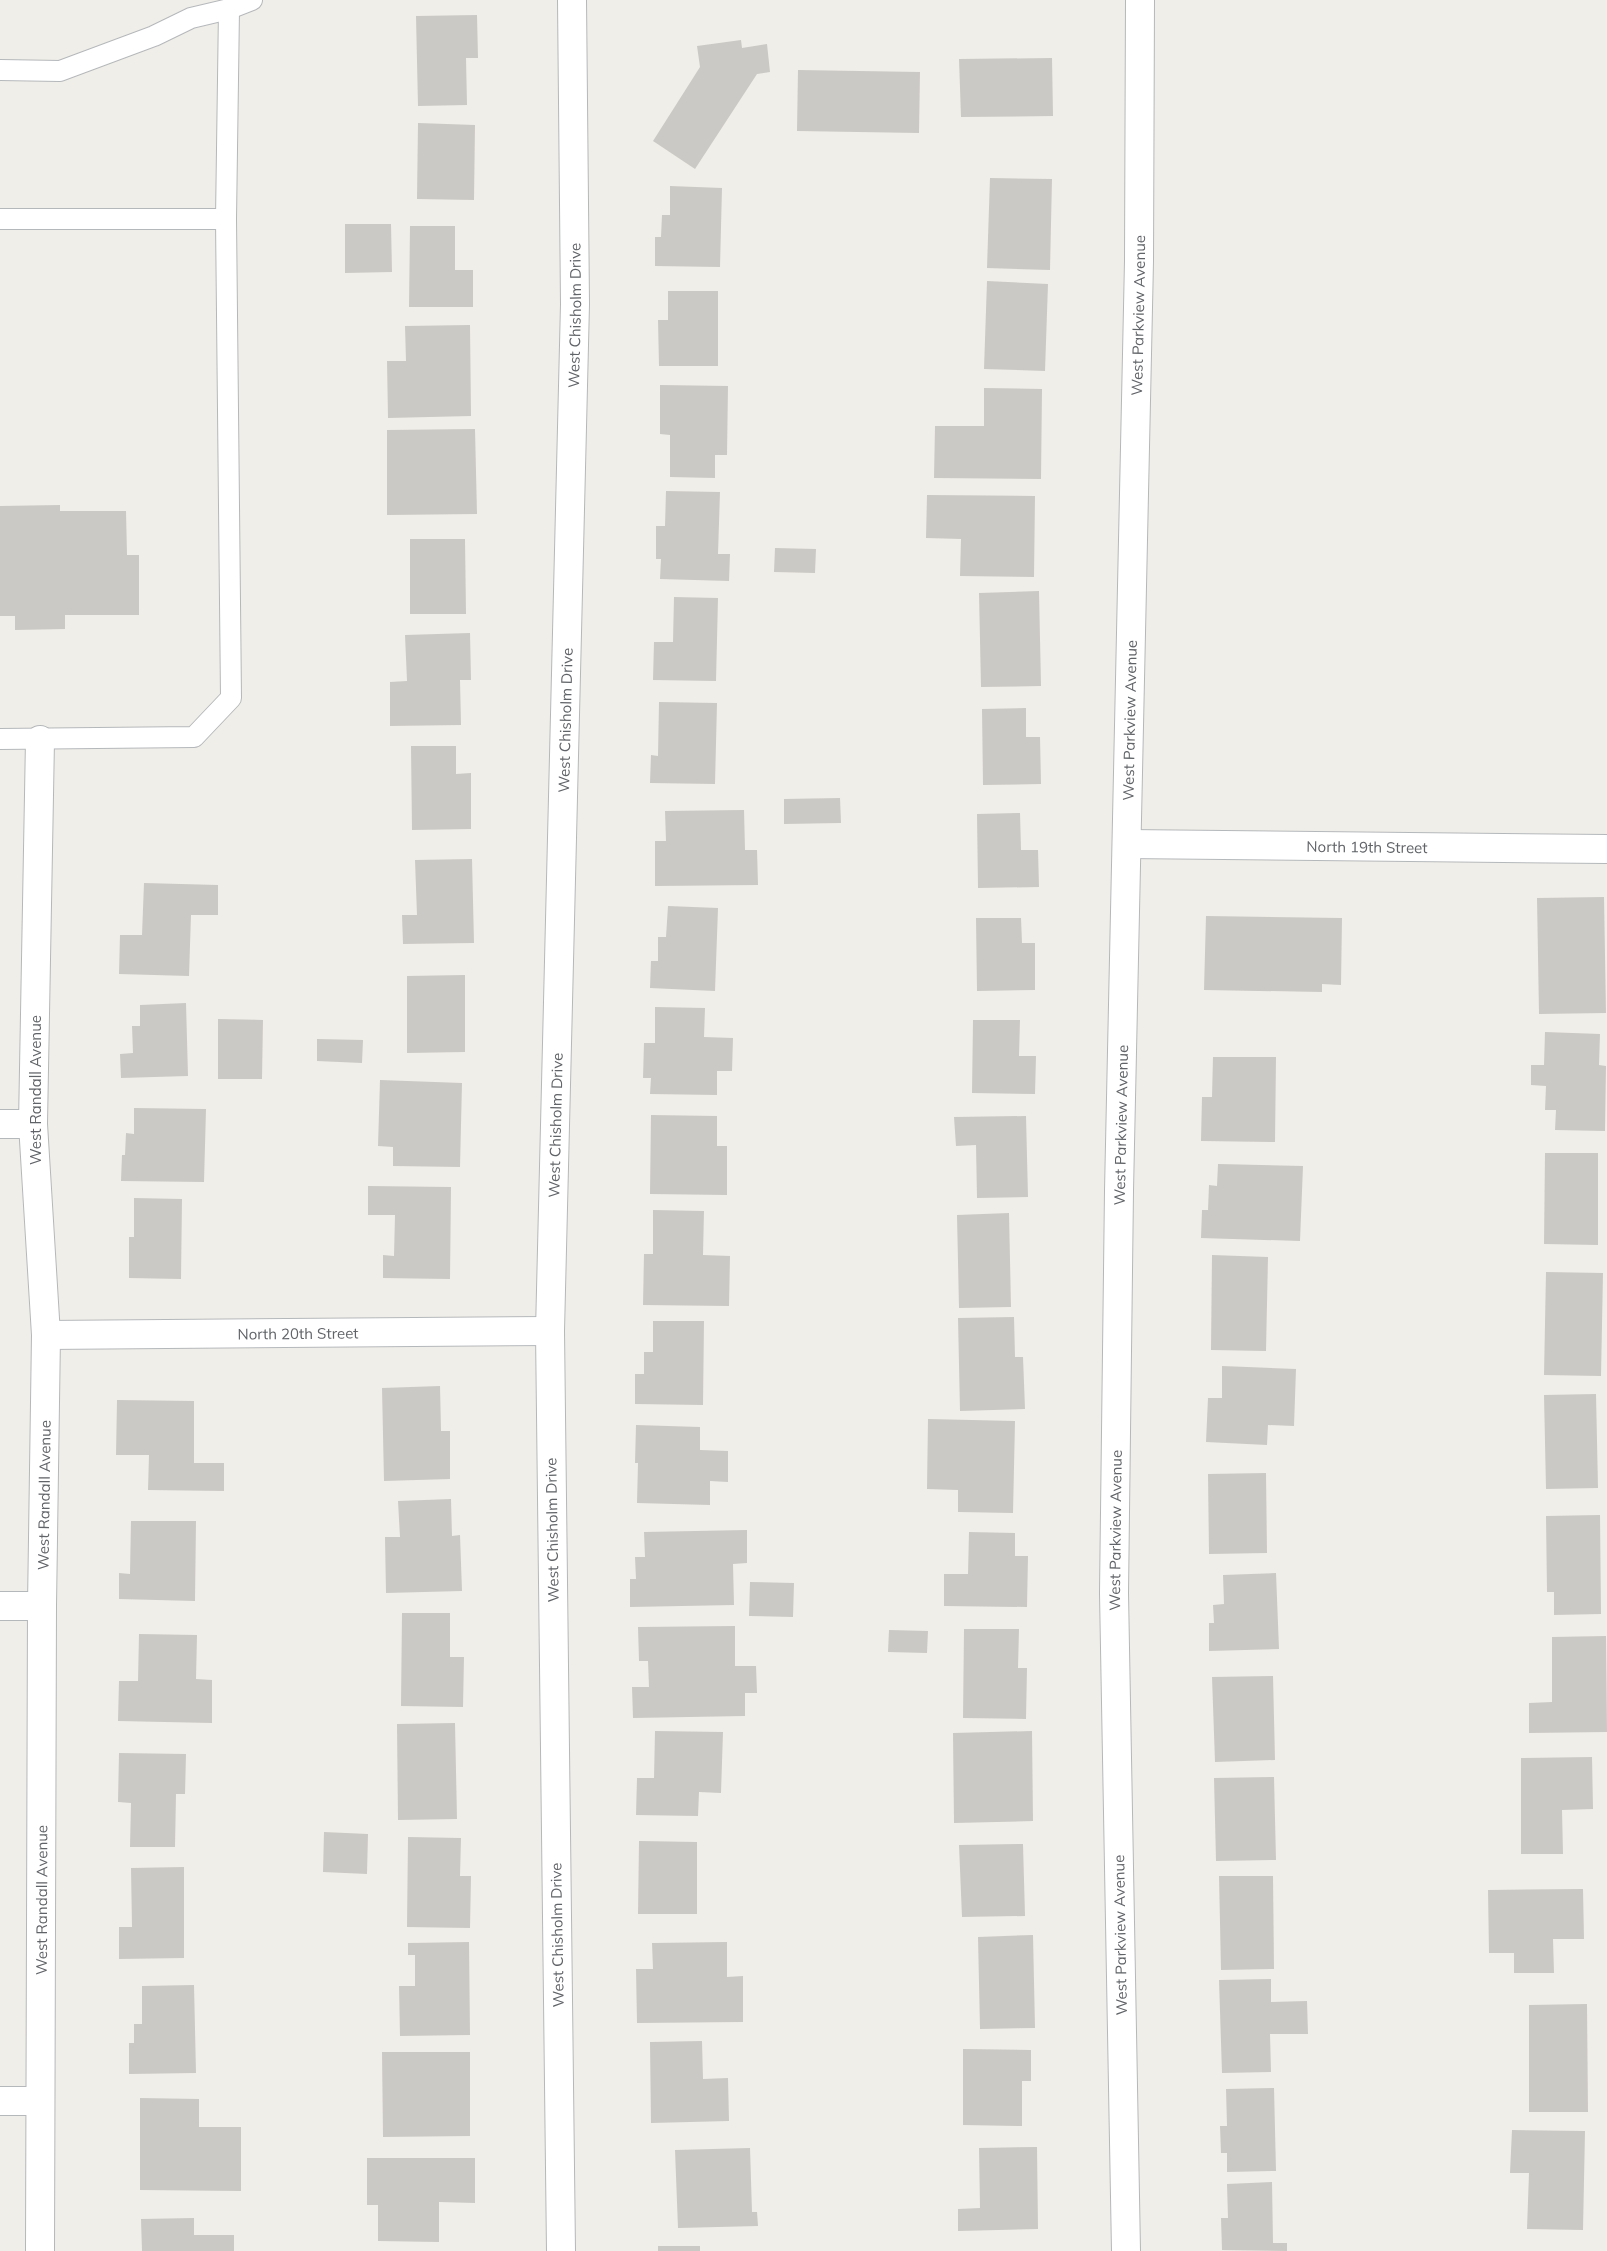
<svg xmlns="http://www.w3.org/2000/svg" width="1607" height="2251" viewBox="0 0 1607 2251" font-family="Mulish,sans-serif">
<rect width="100%" height="100%" fill="#f0eee8"/>
<g fill="#cbc9c5">
<polygon points="477,15 478,58 466,58 467,105 418,106 416,16"/>
<polygon points="741,40 742,48 767,44 770,72 757,74 695,169 653,141 700,67 697,46"/>
<polygon points="1052,58 1053,116 961,117 959,59"/>
<polygon points="798,70 920,72 919,133 797,131"/>
<polygon points="418,123 475,125 474,200 417,199"/>
<polygon points="990,178 1052,179 1050,270 987,268"/>
<polygon points="670,186 722,188 720,267 655,266 655,237 661,237 662,215 670,215"/>
<polygon points="345,224 391,224 392,272 345,273"/>
<polygon points="410,226 455,226 455,270 473,270 473,307 409,307"/>
<polygon points="987,281 1048,284 1045,371 984,369"/>
<polygon points="668,291 718,291 718,366 659,366 658,320 668,320"/>
<polygon points="470,325 471,416 388,418 387,361 406,361 405,326"/>
<polygon points="660,385 728,386 727,455 715,455 715,478 670,477 670,435 660,434"/>
<polygon points="984,388 1042,389 1041,479 934,478 935,426 984,426"/>
<polygon points="475,429 477,514 387,515 387,430"/>
<polygon points="666,491 720,492 718,554 730,554 729,581 660,579 661,559 656,559 656,526 665,526"/>
<polygon points="927,495 1035,496 1034,577 960,576 961,539 926,538"/>
<polygon points="60,505 60,511 126,511 127,555 139,555 139,615 65,615 65,629 15,630 15,616 0,616 0,506"/>
<polygon points="410,539 465,539 466,614 410,614"/>
<polygon points="775,548 816,549 815,573 774,572"/>
<polygon points="1039,591 1041,686 981,687 979,593"/>
<polygon points="674,597 718,598 716,681 653,680 654,642 673,642"/>
<polygon points="470,633 471,680 460,680 461,725 390,726 390,682 407,681 405,635"/>
<polygon points="659,702 717,703 715,784 650,783 651,755 658,756"/>
<polygon points="1026,708 1026,737 1040,737 1041,784 983,785 982,709"/>
<polygon points="411,746 456,746 456,774 471,773 471,829 412,830"/>
<polygon points="840,798 841,823 784,824 784,799"/>
<polygon points="744,810 745,850 757,850 758,885 655,886 655,841 666,841 665,811"/>
<polygon points="1020,813 1021,850 1038,850 1039,887 978,888 977,814"/>
<polygon points="472,859 474,943 403,944 402,915 417,915 415,860"/>
<polygon points="144,883 218,885 218,915 191,915 189,976 119,974 120,935 142,935"/>
<polygon points="1604,897 1606,1013 1539,1014 1537,898"/>
<polygon points="668,906 718,908 715,991 650,988 651,961 658,961 658,937 666,937"/>
<polygon points="1206,916 1342,918 1341,985 1322,984 1322,992 1204,990"/>
<polygon points="976,918 1021,918 1022,943 1035,943 1035,990 977,991"/>
<polygon points="465,975 465,1052 407,1053 407,976"/>
<polygon points="186,1003 188,1076 121,1078 120,1054 133,1053 132,1026 140,1026 140,1005"/>
<polygon points="655,1007 705,1008 704,1037 733,1038 732,1071 717,1071 717,1095 650,1094 651,1078 643,1078 644,1043 655,1043"/>
<polygon points="218,1019 263,1020 262,1079 218,1079"/>
<polygon points="973,1020 1020,1020 1019,1056 1036,1056 1035,1094 972,1093"/>
<polygon points="1545,1032 1600,1034 1599,1065 1606,1066 1605,1131 1555,1130 1556,1110 1545,1110 1546,1086 1531,1085 1531,1065 1544,1065"/>
<polygon points="317,1039 363,1040 362,1063 317,1061"/>
<polygon points="1213,1057 1276,1057 1275,1142 1201,1141 1202,1097 1212,1097"/>
<polygon points="380,1080 462,1083 460,1167 393,1166 393,1147 378,1146"/>
<polygon points="134,1108 206,1109 204,1182 121,1181 122,1155 125,1155 126,1133 134,1134"/>
<polygon points="651,1115 717,1116 717,1146 727,1146 727,1195 650,1194"/>
<polygon points="1026,1116 1028,1197 977,1198 976,1145 956,1146 954,1117"/>
<polygon points="1545,1153 1598,1153 1598,1245 1544,1244"/>
<polygon points="1218,1164 1303,1166 1300,1241 1201,1238 1202,1210 1208,1210 1209,1185 1217,1186"/>
<polygon points="368,1186 451,1187 450,1279 383,1278 383,1255 394,1256 395,1215 368,1215"/>
<polygon points="134,1198 182,1199 181,1279 129,1278 129,1237 134,1237"/>
<polygon points="653,1210 704,1211 703,1255 730,1256 729,1306 643,1305 644,1254 653,1254"/>
<polygon points="1009,1213 1011,1307 959,1308 957,1215"/>
<polygon points="1212,1255 1268,1257 1266,1351 1211,1350"/>
<polygon points="1546,1272 1603,1273 1601,1376 1544,1375"/>
<polygon points="1014,1317 1015,1357 1023,1357 1025,1409 960,1411 958,1318"/>
<polygon points="653,1321 704,1321 703,1405 635,1404 635,1374 644,1374 644,1352 653,1352"/>
<polygon points="1222,1366 1296,1369 1294,1426 1268,1425 1267,1445 1206,1442 1208,1398 1222,1398"/>
<polygon points="440,1386 441,1431 450,1431 450,1479 384,1481 382,1388"/>
<polygon points="1596,1394 1598,1488 1546,1489 1544,1395"/>
<polygon points="117,1400 194,1401 194,1463 224,1463 224,1491 148,1490 149,1455 116,1455"/>
<polygon points="928,1419 1015,1421 1013,1513 958,1512 958,1490 927,1489"/>
<polygon points="636,1425 700,1427 700,1450 728,1451 728,1482 710,1481 710,1505 637,1503 638,1463 635,1463"/>
<polygon points="1266,1473 1267,1553 1209,1554 1208,1474"/>
<polygon points="451,1499 452,1536 460,1535 462,1591 386,1593 385,1537 400,1537 398,1501"/>
<polygon points="1600,1515 1601,1614 1554,1615 1554,1592 1547,1592 1546,1516"/>
<polygon points="131,1521 196,1521 195,1601 119,1599 119,1573 130,1574"/>
<polygon points="747,1530 747,1563 733,1564 734,1605 630,1607 630,1579 636,1579 635,1557 645,1557 644,1532"/>
<polygon points="969,1532 1015,1533 1015,1556 1028,1556 1027,1607 944,1606 944,1574 968,1574"/>
<polygon points="1276,1573 1279,1649 1209,1651 1209,1623 1214,1623 1213,1605 1224,1604 1223,1575"/>
<polygon points="750,1582 794,1583 793,1617 749,1616"/>
<polygon points="402,1613 450,1613 450,1657 464,1657 463,1707 401,1706"/>
<polygon points="735,1626 735,1666 756,1666 757,1693 745,1693 745,1716 633,1718 632,1687 649,1687 648,1661 639,1661 638,1627"/>
<polygon points="964,1629 1019,1629 1018,1668 1027,1668 1026,1719 963,1718"/>
<polygon points="889,1630 928,1631 927,1653 888,1652"/>
<polygon points="139,1634 197,1635 196,1679 212,1680 212,1723 118,1721 119,1681 138,1681"/>
<polygon points="1606,1636 1607,1732 1529,1733 1529,1703 1552,1702 1552,1637"/>
<polygon points="1273,1676 1275,1760 1215,1762 1212,1677"/>
<polygon points="455,1723 457,1819 398,1820 397,1724"/>
<polygon points="655,1731 723,1732 721,1793 699,1792 698,1816 636,1815 637,1778 654,1778"/>
<polygon points="1032,1731 1033,1821 954,1823 953,1733"/>
<polygon points="119,1753 186,1754 185,1794 176,1794 175,1847 130,1847 131,1803 118,1802"/>
<polygon points="1592,1757 1593,1809 1562,1810 1563,1854 1521,1854 1521,1758"/>
<polygon points="1274,1777 1276,1860 1216,1861 1214,1778"/>
<polygon points="324,1832 368,1834 367,1874 323,1872"/>
<polygon points="408,1837 461,1838 460,1876 471,1876 470,1928 407,1927"/>
<polygon points="639,1841 697,1842 697,1914 638,1914"/>
<polygon points="1023,1844 1025,1916 962,1917 959,1845"/>
<polygon points="184,1867 184,1958 119,1959 119,1927 132,1927 131,1868"/>
<polygon points="1219,1876 1273,1876 1274,1969 1221,1970"/>
<polygon points="1583,1889 1584,1939 1553,1939 1554,1973 1514,1973 1514,1953 1489,1953 1488,1890"/>
<polygon points="1033,1935 1035,2028 980,2029 978,1937"/>
<polygon points="469,1942 470,2035 400,2036 399,1986 415,1986 415,1955 408,1955 408,1943"/>
<polygon points="727,1942 727,1977 743,1976 743,2022 637,2023 636,1969 653,1969 652,1943"/>
<polygon points="1271,1979 1271,2002 1307,2001 1308,2034 1270,2034 1271,2072 1222,2073 1219,1980"/>
<polygon points="194,1985 196,2073 129,2074 129,2043 134,2043 134,2024 142,2024 142,1986"/>
<polygon points="1587,2004 1588,2112 1529,2112 1529,2005"/>
<polygon points="702,2041 703,2079 728,2078 729,2121 651,2123 650,2042"/>
<polygon points="963,2049 1031,2050 1031,2081 1022,2081 1022,2126 963,2125"/>
<polygon points="382,2052 470,2052 470,2136 383,2137"/>
<polygon points="1274,2088 1276,2171 1227,2172 1227,2153 1221,2153 1220,2126 1227,2126 1226,2089"/>
<polygon points="140,2098 199,2099 199,2127 241,2127 241,2191 140,2190"/>
<polygon points="1512,2130 1585,2131 1583,2230 1527,2229 1529,2173 1510,2173"/>
<polygon points="1037,2147 1038,2229 958,2231 958,2209 980,2208 979,2148"/>
<polygon points="750,2148 752,2212 757,2212 758,2226 678,2228 675,2150"/>
<polygon points="367,2158 475,2158 475,2203 439,2202 439,2242 378,2241 378,2205 367,2205"/>
<polygon points="1272,2182 1273,2243 1287,2243 1287,2251 1222,2250 1221,2218 1228,2218 1227,2184"/>
<polygon points="194,2218 194,2235 234,2235 234,2251 142,2251 141,2219"/>
<rect x="658" y="2246" width="42" height="5"/>
</g>
<g fill="none" stroke-linecap="round" stroke-linejoin="round">
<defs>
<g id="service">
<polyline points="0,70 60,71 154,36 191,18 229,9 252,0"/>
<polyline points="0,219 226,219"/>
<polyline points="0,739 194,737 231,698 226,219 229,9"/>
</g>
<g id="minor">
<path id="s1" d="M 1127,844 L 1607,849"/>
<polyline points="0,1124 33,1124"/>
<path id="s2" d="M 46,1335 L 550,1331"/>
<polyline points="0,1606 42,1606"/>
<polyline points="0,2101 40,2101"/>
<path id="s3" d="M 40,2251 L 42,1606 L 46,1335 L 33,1124 L 40,740"/>
<path id="s4" d="M 561,2251 L 550,1331 L 575,304 L 572,0"/>
<path id="s5" d="M 1126,2251 L 1114,1593 L 1119,1191 L 1139,261 L 1140,0"/>
</g>
</defs>
<use href="#service" stroke="#b5b8bb" stroke-width="22"/>
<use href="#minor" stroke="#b5b8bb" stroke-width="30"/>
<use href="#service" stroke="#fff" stroke-width="20"/>
<use href="#minor" stroke="#fff" stroke-width="28"/>
</g>
<g text-anchor="middle" dominant-baseline="central" stroke-width="4" stroke-linejoin="round" paint-order="stroke">
<g font-size="15" fill="#606367" stroke="#fff">
<text stroke="none"><textPath href="#s4" startOffset="1936">West Chisholm Drive</textPath></text>
<text stroke="none"><textPath href="#s5" startOffset="1936">West Parkview Avenue</textPath></text>
<text stroke="none"><textPath href="#s4" startOffset="1531">West Chisholm Drive</textPath></text>
<text stroke="none"><textPath href="#s5" startOffset="1531">West Parkview Avenue</textPath></text>
<text stroke="none"><textPath href="#s1" startOffset="240">North 19th Street</textPath></text>
<text transform="translate(35 1090) rotate(-90)">West Randall Avenue</text>
<text stroke="none"><textPath href="#s4" startOffset="1126">West Chisholm Drive</textPath></text>
<text stroke="none"><textPath href="#s5" startOffset="1126">West Parkview Avenue</textPath></text>
<text stroke="none"><textPath href="#s2" startOffset="252">North 20th Street</textPath></text>
<text stroke="none"><textPath href="#s3" startOffset="756">West Randall Avenue</textPath></text>
<text transform="translate(552 1530) rotate(-91)">West Chisholm Drive</text>
<text stroke="none"><textPath href="#s5" startOffset="721">West Parkview Avenue</textPath></text>
<text stroke="none"><textPath href="#s3" startOffset="351">West Randall Avenue</textPath></text>
<text transform="translate(557 1935) rotate(-91)">West Chisholm Drive</text>
<text transform="translate(1120 1935) rotate(-91)">West Parkview Avenue</text>
</g>
</g>
</svg>
